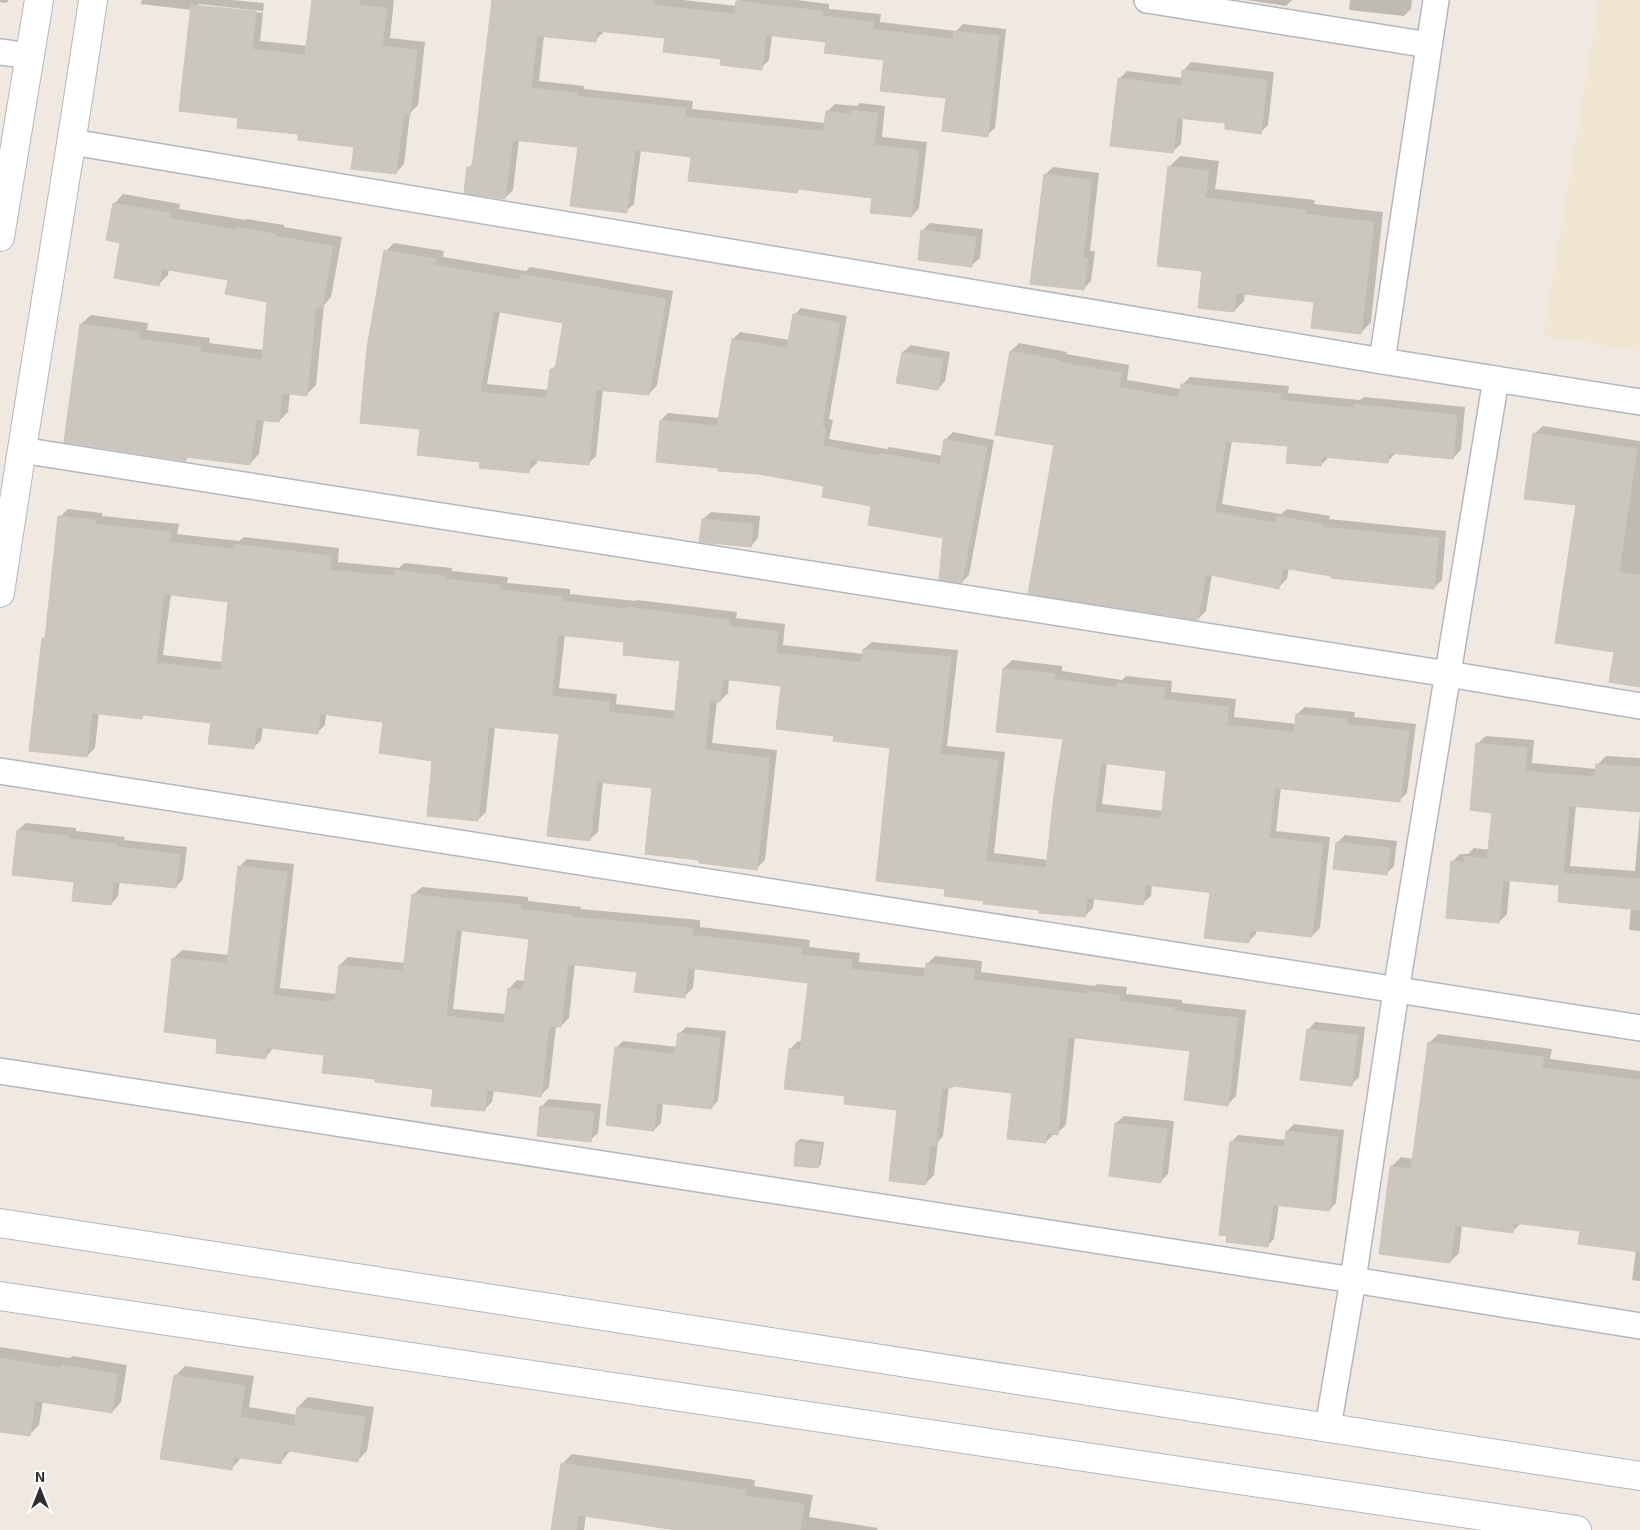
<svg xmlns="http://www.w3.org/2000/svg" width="1640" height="1530" viewBox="0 0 1640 1530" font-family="'Exo 2',sans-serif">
<rect width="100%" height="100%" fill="#efe9e1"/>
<polygon fill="#f0e6d1" points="1599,0 1640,0 1640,351 1543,336"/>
<g fill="#0003" fill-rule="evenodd">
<polygon points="0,0 9,0 6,3 0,2"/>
<path d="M 142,0 L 232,0 L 264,3 L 260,41 L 308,46 L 313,0 L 394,0 L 390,38 L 425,42 L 418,105 L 410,113 L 404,164 L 396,173 L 355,146 L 300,133 L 240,117 L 192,10 L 141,4 ZM 198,4 L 263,11 L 262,13 L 198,7 Z"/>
<polygon points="493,0 683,0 737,6 739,0 797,0 829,4 829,9 881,14 880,22 956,31 963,24 1006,29 995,128 987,135 947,97 885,59 827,41 772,35 769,60 761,68 722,58 666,37 603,30 603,33 595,40 544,35 539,81 584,86 584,89 693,101 692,109 825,123 827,112 835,104 857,106 860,103 885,106 882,137 927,142 919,208 912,216 874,196 800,188 797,192 692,156 641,150 634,204 626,211 579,146 519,139 513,190 505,198 468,168 474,162"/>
<polygon points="1246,0 1292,0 1286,6"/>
<polygon points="1350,0 1412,0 1411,9 1404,16 1349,10"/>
<polygon points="1191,62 1274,72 1268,125 1261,132 1227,122 1183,118 1181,144 1173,151 1119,79 1127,71 1183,78 1184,70"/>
<polygon points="1180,156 1219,161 1215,189 1315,200 1314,204 1383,212 1371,322 1361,333 1315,301 1245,293 1244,301 1234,311 1204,270 1169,167"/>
<polygon points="1053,167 1099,173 1090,251 1095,251 1091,281 1083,289 1045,175"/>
<polygon points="123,194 180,204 179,209 246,220 247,219 284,225 284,227 342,237 331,297 324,305 316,385 307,394 290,393 288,412 279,421 264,420 259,454 250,464 190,456 185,460 81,324 91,315 148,323 147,330 210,338 209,343 264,350 268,301 229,279 169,269 168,275 158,285 121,242 114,204"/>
<polygon points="930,223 983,229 980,258 972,265 922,231"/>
<path d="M 394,243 L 444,251 L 443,257 L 526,271 L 530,267 L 673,291 L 657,385 L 649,394 L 603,389 L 596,456 L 588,464 L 537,459 L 537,463 L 528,471 L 481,461 L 421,428 L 386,251 ZM 500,311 L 565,322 L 557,364 L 551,370 L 549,390 L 487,384 Z"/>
<polygon points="801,308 847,316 829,419 833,420 829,439 887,449 889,447 943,456 945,440 953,432 994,440 969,575 962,582 945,537 825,485 719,467 661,420 668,413 719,418 733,339 740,332 790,340 794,315"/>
<polygon points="1019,343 1067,352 1066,354 1129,365 1127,380 1181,389 1182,385 1190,377 1289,386 1288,393 1360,400 1364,397 1465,407 1461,450 1453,458 1396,453 1388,461 1329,457 1321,465 1289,445 1232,440 1222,504 1281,514 1287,509 1330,516 1329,519 1446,531 1442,580 1434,588 1332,575 1289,567 1287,579 1279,587 1212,574 1206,611 1198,619 1056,444 1011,351"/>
<polygon points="911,345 950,352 945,381 938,389 903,352"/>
<polygon points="1543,426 1640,441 1640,686 1616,651 1578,504 1534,434"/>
<path d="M 68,509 L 102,513 L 102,516 L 179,524 L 177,534 L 239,541 L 244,537 L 339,548 L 338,562 L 399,568 L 404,563 L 452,568 L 452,571 L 508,577 L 507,583 L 570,589 L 570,594 L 636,601 L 637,600 L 737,612 L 736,618 L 785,624 L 783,645 L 864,654 L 864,649 L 872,642 L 958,650 L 947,746 L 1005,752 L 994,853 L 1048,860 L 1064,738 L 1004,668 L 1012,660 L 1062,666 L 1062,671 L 1122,680 L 1126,676 L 1172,681 L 1171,692 L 1236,699 L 1234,717 L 1296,724 L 1297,714 L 1305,707 L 1355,712 L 1354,717 L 1416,724 L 1407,793 L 1399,801 L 1281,787 L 1276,831 L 1330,837 L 1320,928 L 1312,936 L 1257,929 L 1256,934 L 1248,942 L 1211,892 L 1152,884 L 1151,896 L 1143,903 L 1094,898 L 1093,908 L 1085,916 L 985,900 L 946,888 L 891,747 L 835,735 L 782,684 L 729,678 L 728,693 L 720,701 L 717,701 L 712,743 L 777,750 L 765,860 L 757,868 L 700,859 L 654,787 L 603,781 L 598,832 L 590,839 L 560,733 L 495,726 L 486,812 L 478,820 L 434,759 L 385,721 L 326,714 L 325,725 L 317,733 L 263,726 L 261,740 L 253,748 L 212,721 L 145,714 L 142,717 L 99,712 L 95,748 L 87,756 L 43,639 L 46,636 L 60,517 ZM 171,594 L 230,600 L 223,662 L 163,655 ZM 565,634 L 626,641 L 682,660 L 676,711 L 616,704 L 617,694 L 559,688 ZM 1107,763 L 1168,770 L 1163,811 L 1102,804 Z"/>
<polygon points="711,512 760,516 758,538 751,546 703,519"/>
<polygon points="1486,736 1534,740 1532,763 1597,769 1598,764 1606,756 1640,758 1640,810 1576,805 1570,866 1635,871 1640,813 1640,931 1629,930 1631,908 1560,884 1510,880 1507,914 1499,922 1452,862 1460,854 1468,854 1474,848 1490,850 1494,812 1477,744"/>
<polygon points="26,823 76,828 76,831 125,837 124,840 187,847 183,879 176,887 120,881 118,896 111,904 18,830"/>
<polygon points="1345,835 1397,841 1394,866 1386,874 1337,843"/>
<path d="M 247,859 L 294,864 L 280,988 L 337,994 L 340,965 L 348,957 L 406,963 L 413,895 L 422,887 L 528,897 L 528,901 L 581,907 L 580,909 L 700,920 L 700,927 L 810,940 L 809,947 L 860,953 L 859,962 L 926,968 L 927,964 L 935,956 L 982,961 L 981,972 L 1095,986 L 1097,984 L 1127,987 L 1126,994 L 1182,1000 L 1182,1003 L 1246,1010 L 1236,1096 L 1228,1104 L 1191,1050 L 1075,1036 L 1066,1125 L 1057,1133 L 1054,1134 L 1046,1142 L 1013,1092 L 954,1085 L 949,1086 L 943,1136 L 938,1142 L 934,1175 L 926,1183 L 899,1109 L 846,1095 L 790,1049 L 798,1041 L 802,1042 L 809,982 L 695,968 L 693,988 L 685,996 L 638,971 L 575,963 L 569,1018 L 561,1026 L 556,1026 L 549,1087 L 541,1095 L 494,1090 L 492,1102 L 484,1110 L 434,1088 L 377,1078 L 326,1053 L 274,1047 L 265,1058 L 219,1038 L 166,1031 L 174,958 L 182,950 L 229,955 L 239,867 ZM 462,930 L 530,938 L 526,981 L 517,980 L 509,989 L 506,1014 L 453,1009 Z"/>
<polygon points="1315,1022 1365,1027 1359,1077 1351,1085 1308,1030"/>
<polygon points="686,1027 726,1031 718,1101 711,1108 663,1103 661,1123 654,1130 616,1048 623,1041 678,1047 679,1034"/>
<polygon points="1438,1034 1552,1049 1550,1059 1640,1071 1640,1281 1632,1280 1636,1250 1581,1230 1522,1222 1512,1232 1462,1225 1459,1253 1450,1262 1392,1166 1401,1157 1414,1159 1429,1043"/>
<polygon points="549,1099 601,1104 598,1133 590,1140 541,1107"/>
<polygon points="1124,1116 1174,1121 1168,1174 1161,1181 1116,1123"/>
<polygon points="1294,1124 1344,1130 1336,1203 1329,1210 1279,1204 1274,1239 1267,1246 1231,1142 1238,1135 1286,1140 1287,1131"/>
<polygon points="800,1139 824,1142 821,1164 818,1167 797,1142"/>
<polygon points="0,1347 70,1358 73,1356 127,1365 121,1402 112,1412 43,1401 39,1425 29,1435 0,1431"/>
<polygon points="185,1366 254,1376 249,1407 297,1415 298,1407 308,1397 374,1407 367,1451 357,1461 291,1450 281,1462 242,1457 231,1469 175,1376"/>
<polygon points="572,1454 755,1480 754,1486 813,1495 809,1517 878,1528 877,1530 684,1530 586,1515 584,1530 552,1530 563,1463"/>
</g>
<g fill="#cbc7bf" stroke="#cbc5ba" fill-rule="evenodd">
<polygon points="312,0 360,0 360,5 387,8 382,46 417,50 410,115 404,114 396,174 351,169 354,147 298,140 298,134 237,128 238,118 179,111 191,5 256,11 252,49 305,55"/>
<polygon points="492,0 654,0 653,5 734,14 736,1 822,11 822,16 874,22 873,29 953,39 954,31 999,36 988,137 942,131 946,98 880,91 884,60 824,53 826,42 766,35 762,70 720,65 721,59 663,52 665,38 597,31 596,42 537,36 531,88 577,93 577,96 686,108 685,117 823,131 826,111 851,114 851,110 878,113 874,145 919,150 912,217 870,213 872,198 798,189 797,193 688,181 691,157 635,150 627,213 570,206 578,147 513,140 505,199 464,193 467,167 472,168"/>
<polygon points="1182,70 1267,80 1261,134 1225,129 1225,123 1177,118 1173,153 1110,146 1118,78 1181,86"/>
<polygon points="1168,166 1209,171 1205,198 1305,210 1305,214 1374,222 1361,334 1311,328 1314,302 1236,293 1234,312 1198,308 1202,271 1157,266"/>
<polygon points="1044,174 1092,180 1083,258 1088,259 1084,290 1030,284"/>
<polygon points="113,203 171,213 170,218 236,230 237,227 275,234 275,236 333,246 322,308 316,307 307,396 282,393 279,422 256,420 250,465 186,457 186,461 64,442 80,324 140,332 139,339 201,347 200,352 262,360 267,302 225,294 228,280 162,269 159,286 114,278 120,243 106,240"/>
<polygon points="921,230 976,237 972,267 918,260"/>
<path d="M 384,250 L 436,259 L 435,265 L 520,280 L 521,274 L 666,299 L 649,395 L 596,390 L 589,465 L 530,460 L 529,473 L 479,468 L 480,462 L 417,455 L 420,429 L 360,423 L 367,348 ZM 494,311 L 563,323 L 555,369 L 550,369 L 547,398 L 480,392 Z"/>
<polygon points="793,314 840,323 822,426 826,427 823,446 880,456 880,453 940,464 944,439 987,447 962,583 939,580 943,538 868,525 871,506 822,497 824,486 759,474 718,471 718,468 656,462 660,420 717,426 732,339 787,348"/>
<polygon points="1010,351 1059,360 1059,362 1122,373 1119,387 1179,398 1181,384 1281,394 1281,400 1354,408 1354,404 1457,415 1453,459 1389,453 1388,463 1322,457 1321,466 1286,463 1288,446 1226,441 1215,512 1276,523 1277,516 1322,524 1322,527 1439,538 1434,589 1331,578 1331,576 1283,568 1279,589 1206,574 1198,620 1028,594 1054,445 995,435"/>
<polygon points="902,352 943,359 938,390 896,383"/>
<polygon points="1533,433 1637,449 1619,572 1640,575 1640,687 1609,682 1614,652 1555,643 1576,505 1524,499"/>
<path d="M 58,516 L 95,520 L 95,524 L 171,532 L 170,542 L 234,549 L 235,544 L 332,556 L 330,570 L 395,576 L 395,570 L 445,576 L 445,579 L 500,585 L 500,590 L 563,597 L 562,601 L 628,609 L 628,607 L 729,620 L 729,626 L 778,631 L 776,653 L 861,662 L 863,649 L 951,657 L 940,754 L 998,760 L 986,861 L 1046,868 L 1054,795 L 1063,739 L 996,732 L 1003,668 L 1055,674 L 1054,679 L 1117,688 L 1117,683 L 1165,688 L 1163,699 L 1229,707 L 1227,725 L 1294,732 L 1296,714 L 1347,719 L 1347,724 L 1409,731 L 1400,802 L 1275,788 L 1269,838 L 1323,844 L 1312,937 L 1250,930 L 1249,943 L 1204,938 L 1210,893 L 1206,892 L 1146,885 L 1143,905 L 1087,898 L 1085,917 L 1039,913 L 1039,910 L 983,904 L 984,901 L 944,896 L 945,889 L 876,881 L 890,748 L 833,741 L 834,736 L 776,729 L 781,686 L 723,679 L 720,702 L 710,701 L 705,750 L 770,758 L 757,870 L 699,863 L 699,860 L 645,854 L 652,788 L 597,782 L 590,841 L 547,836 L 559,734 L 489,727 L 478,821 L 427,816 L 432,761 L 379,753 L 383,722 L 320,714 L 318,734 L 256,727 L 254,749 L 208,744 L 211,723 L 143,715 L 142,719 L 92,713 L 87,757 L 29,751 L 42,638 L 45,639 ZM 164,594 L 228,602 L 221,670 L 156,663 ZM 558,635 L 624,642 L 623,655 L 680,661 L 674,719 L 608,712 L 610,702 L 552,696 ZM 1101,763 L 1166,771 L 1161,819 L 1095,812 Z"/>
<polygon points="702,519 753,524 751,547 699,542"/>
<polygon points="1476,743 1527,748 1525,771 1595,777 1596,764 1640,767 1640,812 1569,806 1563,873 1640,879 1640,910 1558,902 1559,885 1503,880 1499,923 1446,918 1451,861 1464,862 1464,856 1487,859 1492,813 1470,810"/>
<polygon points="17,830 69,836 69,839 117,844 117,847 180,854 176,888 114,882 111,905 72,901 74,882 12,875"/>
<polygon points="1336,842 1390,848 1387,875 1333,869"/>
<path d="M 238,866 L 287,872 L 273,995 L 330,1002 L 331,999 L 335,1000 L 339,965 L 403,971 L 412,894 L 480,902 L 480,901 L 521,905 L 520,909 L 573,915 L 573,917 L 693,928 L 692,935 L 802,948 L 801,955 L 852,960 L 851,969 L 924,977 L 926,963 L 975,969 L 973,980 L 1088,994 L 1088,991 L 1120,995 L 1119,1001 L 1175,1008 L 1174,1011 L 1238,1018 L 1228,1106 L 1184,1100 L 1190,1051 L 1068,1037 L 1058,1135 L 1047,1133 L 1046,1143 L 1007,1139 L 1012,1093 L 953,1086 L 952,1088 L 942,1087 L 936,1146 L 930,1145 L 926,1185 L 889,1181 L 897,1110 L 844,1104 L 845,1096 L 784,1089 L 789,1049 L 800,1050 L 808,983 L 688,968 L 685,998 L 634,992 L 637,972 L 568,964 L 561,1027 L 549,1026 L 541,1097 L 487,1090 L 485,1111 L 431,1106 L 433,1089 L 375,1082 L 375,1079 L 322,1073 L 324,1055 L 267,1048 L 266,1059 L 216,1053 L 217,1039 L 164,1032 L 172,958 L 227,963 ZM 456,930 L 529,939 L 523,990 L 508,988 L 504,1023 L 446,1016 Z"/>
<polygon points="1307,1029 1358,1035 1352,1086 1300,1080"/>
<polygon points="678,1033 720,1038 712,1109 657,1103 654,1131 606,1125 615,1047 675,1054"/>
<polygon points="1428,1042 1544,1057 1542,1068 1640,1080 1640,1252 1578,1244 1580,1231 1514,1223 1513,1233 1455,1225 1450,1263 1379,1254 1390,1166 1411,1169"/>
<polygon points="540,1106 594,1112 591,1142 537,1136"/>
<polygon points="1115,1123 1167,1129 1161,1183 1109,1176"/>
<polygon points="1286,1131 1338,1137 1330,1211 1273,1205 1268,1247 1226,1242 1227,1236 1219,1235 1230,1141 1284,1147"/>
<polygon points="796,1142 821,1145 818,1168 794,1166"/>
<polygon points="0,1358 61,1368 62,1365 118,1374 112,1413 35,1401 30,1436 0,1432"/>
<polygon points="174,1375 245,1386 240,1417 294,1426 297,1407 365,1417 358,1462 283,1450 281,1464 234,1457 232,1470 160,1459"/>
<polygon points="561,1463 746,1490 745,1496 804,1504 800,1530 676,1530 578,1515 576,1530 551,1530"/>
</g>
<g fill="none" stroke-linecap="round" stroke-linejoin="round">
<defs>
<g id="street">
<polyline points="1147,0 1429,45"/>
<polyline points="0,52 30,56"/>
<polyline points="72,142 1382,361 1640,402"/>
<polyline points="1382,361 1436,0"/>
<polyline points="21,450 1448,674 1640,706"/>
<polyline points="0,771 1640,1028"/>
<polyline points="0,1071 1353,1280 1640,1326"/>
<polyline points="1328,1427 1353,1280 1396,991 1496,379"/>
</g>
<g id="secondary">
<polyline points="0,237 39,0"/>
<path d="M 0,593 C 29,395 64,198 93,0"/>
<polyline points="0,1223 1640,1476"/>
<polyline points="0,1296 1577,1530"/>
</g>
</defs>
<use href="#street" stroke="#b4b7c1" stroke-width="28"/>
<use href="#secondary" stroke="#b4b7c1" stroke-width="30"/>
<use href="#street" stroke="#fff" stroke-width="25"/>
<use href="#secondary" stroke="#fff" stroke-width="28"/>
</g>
<g transform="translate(40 1490)" stroke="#ffffff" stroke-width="4" paint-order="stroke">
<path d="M0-4L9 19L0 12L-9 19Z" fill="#2e2e2e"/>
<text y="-8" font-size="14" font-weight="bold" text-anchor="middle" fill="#2e2e2e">N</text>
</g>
</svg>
